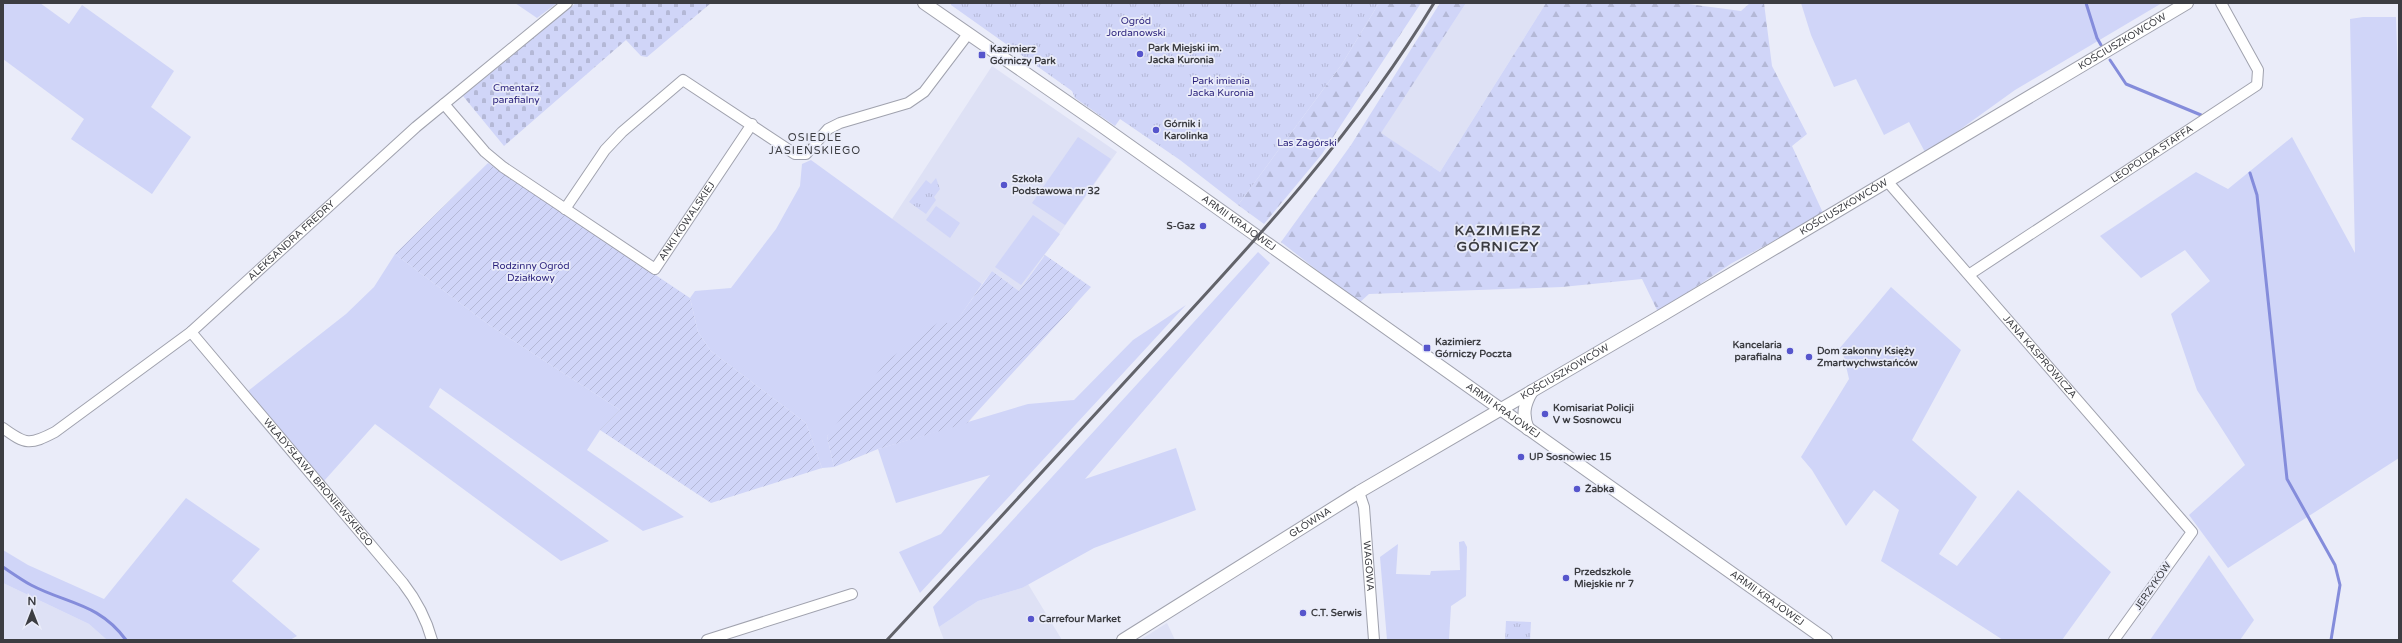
<svg xmlns="http://www.w3.org/2000/svg" width="2402" height="643" viewBox="0 0 2402 643" font-family="'Varela Round',sans-serif">
<defs>
<pattern id="forest-firs" width="22" height="20" patternUnits="userSpaceOnUse"><rect width="22" height="20" fill="#d0d5f8"/><path d="M5 1l3.5 6h-7zM16 11l3.5 6h-7z" fill="#b4b8d6"/></pattern>
<pattern id="cemetery-stones" width="16" height="16" patternUnits="userSpaceOnUse"><rect width="16" height="16" fill="#d0d5f8"/><path d="M2 7V4a2 2 0 0 1 4 0v3zM10 15v-3a2 2 0 0 1 4 0v3z" fill="#b4b8d6"/></pattern>
<pattern id="park-tufts" width="24" height="20" patternUnits="userSpaceOnUse"><rect width="24" height="20" fill="#d0d5f8"/><path d="M3 7l-1-3M5 7V3M7 7l1-3M15 17l-1-3M17 17v-4M19 17l1-3" fill="none" stroke="#b4b8d6"/></pattern>
<pattern id="garden-furrows" width="10" height="10" patternUnits="userSpaceOnUse"><rect width="10" height="10" fill="#d0d5f8"/><path d="M-1 1l2-2M0 10L10 0M9 11l2-2" fill="none" stroke="#b4b8d6"/></pattern>
</defs>
<rect width="100%" height="100%" fill="#eaecf9"/>
<g fill="#dee1f5">
<polygon points="1466,3 1546,3 1440,172 1380,133"/>
<polygon points="992,66 1117,152 1019,291 992,271 982,284 892,219"/>
<polygon points="3,583 89,624 107,640 3,640"/>
<polygon points="1028,584 1062,640 944,640 939,627 978,601 1022,588"/>
<polygon points="1167,623 1175,640 1140,640"/>
</g>
<g fill="#d0d5f8">
<polygon points="3,3 40,3 69,24 82,5 174,71 151,107 191,137 152,194 71,139 84,119 3,59"/>
<polygon points="515,3 557,3 537,18"/>
<polygon points="1801,3 2162,3 2015,90 1926,154 1909,122 1884,135 1856,79 1834,87 1811,35"/>
<polygon points="2363,17 2396,17 2399,105 2399,458 2228,568 2189,515 2245,465 2197,390 2171,314 2210,281 2185,250 2141,278 2100,236 2196,172 2228,189 2292,137 2355,253 2350,19"/>
<polygon points="1078,137 1111,159 1065,225 1032,203"/>
<polygon points="811,160 982,284 952,328 827,436 834,467 822,468 806,423 711,351 698,332 690,298 695,291 731,288 776,229 800,186 802,164"/>
<polygon points="936,206 960,223 950,238 926,220"/>
<polygon points="1033,215 1060,234 1021,285 995,267"/>
<polygon points="1258,252 1270,263 1085,479 1176,448 1196,510 1094,548 1022,588 978,601 939,627 933,607"/>
<polygon points="395,254 489,325 620,410 600,430 587,450 684,517 643,531 440,388 429,407 609,541 561,561 375,424 324,481 248,391 346,314 374,287"/>
<polygon points="1891,287 1961,350 1912,440 1977,497 1939,554 1957,566 2018,490 2111,572 2062,640 2003,640 1881,561 1899,510 1874,490 1846,526 1812,470 1801,457 1849,379 1843,353 1839,349"/>
<polygon points="1186,305 920,593 899,552 941,534 990,475 896,503 878,449 1028,404 1074,400 1133,340"/>
<polygon points="186,498 260,549 232,581 297,636 290,640 107,640 89,624 3,583 3,550 28,565 104,599"/>
<polygon points="1464,541 1467,547 1466,596 1451,606 1449,640 1387,640 1380,557 1398,544 1396,574 1430,575 1431,571 1460,570 1459,542"/>
<polygon points="2209,555 2254,620 2240,640 2150,640"/>
</g>
<g fill="url(#forest-firs)">
<polygon points="1379,3 1421,3 1322,154 1264,224 1238,205 1342,64"/>
<polygon points="1440,3 1466,3 1381,133 1440,172 1546,3 1681,3 1741,11 1750,3 1764,3 1772,66 1807,134 1792,146 1824,215 1732,263 1658,312 1642,279 1562,287 1369,294 1359,303 1281,242 1351,145"/>
</g>
<polygon fill="url(#cemetery-stones)" points="576,3 711,3 647,57 641,56 626,40 504,146 463,96"/>
<g fill="url(#park-tufts)">
<polygon points="951,3 1379,3 1342,64 1238,205 1180,160 1120,119 1115,126 1075,98 1072,91 951,5"/>
<polygon points="936,178 940,189 934,197 936,200 926,214 909,202 926,180 931,184"/>
<polygon points="1506,621 1531,622 1530,640 1505,640"/>
</g>
<g fill="url(#garden-furrows)">
<polygon points="488,163 690,298 698,332 711,351 806,423 822,468 711,503 600,430 620,410 489,325 395,254"/>
<polygon points="1045,255 1091,287 967,423 878,449 834,467 827,436 887,361 943,319 952,327 992,271 1019,291"/>
</g>
<g fill="none" stroke-linecap="round" stroke-linejoin="round">
<g stroke="#848cdb" stroke-width="3">
<polyline points="2086,3 2097,38 2101,45"/>
<polyline points="2110,60 2126,84 2201,115"/>
<polyline points="2250,173 2257,195 2287,479 2335,565 2340,585 2331,640"/>
<path d="M 3,567 C 12,573 22,580 31,585 C 67,604 99,603 126,640"/>
</g>
<defs>
<g id="minor">
<path id="s1" d="M 444,104 L 485,152 L 503,167 L 655,269 L 752,124"/>
<path id="s2" d="M 1887,181 L 2192,532 L 2114,640"/>
<polyline points="565,209 605,150 622,132 683,80 795,154 806,154 828,129 840,123 908,103 924,92 968,34"/>
<path id="s3" d="M 1970,274 L 2257,85 L 2258,70 L 2221,3"/>
<path id="s4" d="M 191,332 L 403,583 C 417,601 426,618 432,640"/>
<path id="s5" d="M 3,428 C 26,445 30,445 55,432 L 191,332 L 416,127 L 567,3"/>
<path id="s6" d="M 1359,492 L 1364,507 L 1374,640"/>
<polyline points="707,640 852,594"/>
</g>
<g id="tertiary">
<path id="s7" d="M 924,3 L 1099,124 L 1826,640"/>
<path d="M 1528,429 C 1522,415 1524,404 1532,391"/>
<path id="s8" d="M 1123,640 L 1359,492 L 1659,317 L 2187,3"/>
</g>
</defs>
<use href="#minor" stroke="#a0a2ae" stroke-width="12"/>
<use href="#tertiary" stroke="#a0a2ae" stroke-width="14"/>
<use href="#minor" stroke="#fff" stroke-width="10"/>
<use href="#tertiary" stroke="#fff" stroke-width="12"/>
<path stroke="#62636a" stroke-width="3" d="M 887,640 C 977,543 1067,445 1156,348 C 1257,239 1357,131 1434,3"/>
</g>
<g fill="#5655cc" stroke="#eaecf9" stroke-width="1.5">
<circle cx="1140" cy="54" r="4"/>
<rect x="978" y="51" width="8" height="8" rx="2"/>
<circle cx="1156" cy="130" r="4"/>
<circle cx="1004" cy="185" r="4"/>
<circle cx="1203" cy="226" r="4"/>
<rect x="1423" y="344" width="8" height="8" rx="2"/>
<circle cx="1790" cy="351" r="4"/>
<circle cx="1809" cy="357" r="4"/>
<circle cx="1545" cy="414" r="4"/>
<circle cx="1521" cy="457" r="4"/>
<circle cx="1577" cy="489" r="4"/>
<circle cx="1566" cy="578" r="4"/>
<circle cx="1303" cy="613" r="4"/>
<circle cx="1031" cy="619" r="4"/>
</g>
<g text-anchor="middle" dominant-baseline="central" stroke-width="3.5" stroke-linejoin="round" paint-order="stroke">
<g font-size="10" fill="#281f7a" stroke="#eaecf9">
<text x="1136" y="21">Ogród<tspan x="1136" dy="12">Jordanowski</tspan></text>
<text x="1221" y="81">Park imienia<tspan x="1221" dy="12">Jacka Kuronia</tspan></text>
<text x="516" y="88">Cmentarz<tspan x="516" dy="12">parafialny</tspan></text>
<text x="1307" y="143">Las Zagórski</text>
<text x="531" y="266">Rodzinny Ogród<tspan x="531" dy="12">Działkowy</tspan></text>
</g>
<g font-size="10" fill="#3c3d42" stroke="#eaecf9">
<text stroke="none"><textPath href="#s8" startOffset="1165">KOŚCIUSZKOWCÓW</textPath></text>
<text stroke="none"><textPath href="#s3" startOffset="218">LEOPOLDA STAFFA</textPath></text>
<text stroke="none"><textPath href="#s8" startOffset="841">KOŚCIUSZKOWCÓW</textPath></text>
<text stroke="none"><textPath href="#s1" startOffset="327">ANKI KOWALSKIEJ</textPath></text>
<text stroke="none"><textPath href="#s7" startOffset="384">ARMII KRAJOWEJ</textPath></text>
<text stroke="none"><textPath href="#s5" startOffset="362">ALEKSANDRA FREDRY</textPath></text>
<text stroke="none"><textPath href="#s2" startOffset="233">JANA KASPROWICZA</textPath></text>
<text stroke="none"><textPath href="#s8" startOffset="517">KOŚCIUSZKOWCÓW</textPath></text>
<text stroke="none"><textPath href="#s7" startOffset="708">ARMII KRAJOWEJ</textPath></text>
<text stroke="none"><textPath href="#s4" startOffset="197">WŁADYSŁAWA BRONIEWSKIEGO</textPath></text>
<text stroke="none"><textPath href="#s8" startOffset="221">GŁÓWNA</textPath></text>
<text stroke="none"><textPath href="#s6" startOffset="75">WAGOWA</textPath></text>
<text transform="translate(2153 586) rotate(-55)">JERZYKÓW</text>
<text stroke="none"><textPath href="#s7" startOffset="1032">ARMII KRAJOWEJ</textPath></text>
</g>
<g font-size="10" font-weight="bold" fill="#3c3d42" stroke="#eaecf9" text-anchor="start">
<text x="1148" y="48">Park Miejski im.<tspan x="1148" dy="12">Jacka Kuronia</tspan></text>
<text x="990" y="49">Kazimierz<tspan x="990" dy="12">Górniczy Park</tspan></text>
<text x="1164" y="124">Górnik i<tspan x="1164" dy="12">Karolinka</tspan></text>
<text x="1012" y="179">Szkoła<tspan x="1012" dy="12">Podstawowa nr 32</tspan></text>
<text x="1195" y="226" text-anchor="end">S-Gaz</text>
<text x="1435" y="342">Kazimierz<tspan x="1435" dy="12">Górniczy Poczta</tspan></text>
<text x="1782" y="345" text-anchor="end">Kancelaria<tspan x="1782" dy="12">parafialna</tspan></text>
<text x="1817" y="351">Dom zakonny Księży<tspan x="1817" dy="12">Zmartwychwstańców</tspan></text>
<text x="1553" y="408">Komisariat Policji<tspan x="1553" dy="12">V w Sosnowcu</tspan></text>
<text x="1529" y="457">UP Sosnowiec 15</text>
<text x="1585" y="489">Żabka</text>
<text x="1574" y="572">Przedszkole<tspan x="1574" dy="12">Miejskie nr 7</tspan></text>
<text x="1311" y="613">C.T. Serwis</text>
<text x="1039" y="619">Carrefour Market</text>
</g>
<g font-size="11" letter-spacing="1" fill="#3c3d42" stroke="#eaecf9">
<text x="815" y="137">OSIEDLE<tspan x="815" dy="13">JASIEŃSKIEGO</tspan></text>
</g>
<g font-size="14" font-weight="bold" letter-spacing="1" fill="#3c3d42" stroke="#eaecf9">
<text x="1498" y="230">KAZIMIERZ<tspan x="1498" dy="16">GÓRNICZY</tspan></text>
</g>
</g>
<rect width="2402" height="643" fill="none" stroke="#3c3d42" stroke-width="8"/>
<g transform="translate(32 611)" stroke="#eaecf9" stroke-width="3" paint-order="stroke">
<path d="M0-3L7 15L0 10L-7 15Z" fill="#3c3d42"/>
<text y="-6" font-size="11" font-weight="bold" text-anchor="middle" fill="#3c3d42">N</text>
</g>
</svg>
